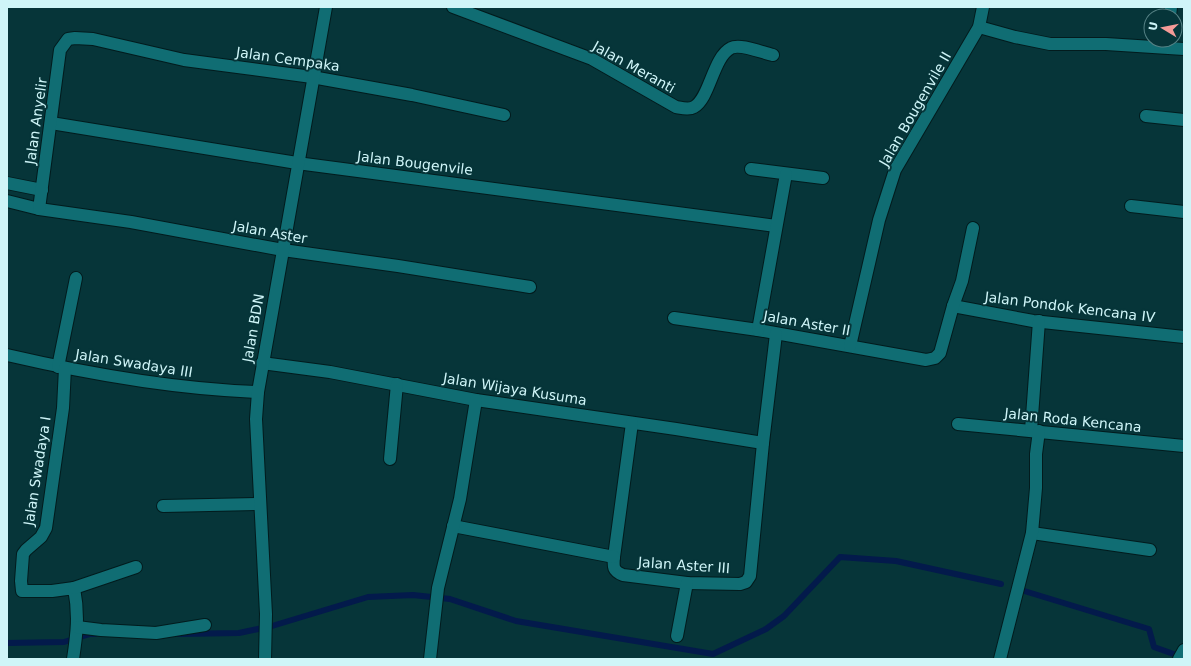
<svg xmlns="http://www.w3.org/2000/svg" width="1191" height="666" viewBox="0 0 1191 666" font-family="'DejaVu Sans',sans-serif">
<rect width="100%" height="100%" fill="#063539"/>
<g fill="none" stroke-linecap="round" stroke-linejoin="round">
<g stroke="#031a4b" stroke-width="6">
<polyline points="1021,590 1149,629 1154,647 1182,657"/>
<polyline points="178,634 239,633 272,626 368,597 413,595 450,599 516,621 713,654 766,629 784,616 840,557 896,561 1001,584"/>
<polyline points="7,643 64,642 90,634 95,634"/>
</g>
<defs>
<g id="minor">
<path d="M 453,7 L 592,59 L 676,107 C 682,108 689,110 694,107 C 710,98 713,57 731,48 C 740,43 763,53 773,55"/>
<polyline points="1170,16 1171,7"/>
<polyline points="979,27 1015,37 1050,44 1106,44 1184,49"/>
<polyline points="1146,116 1184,120"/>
<polyline points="51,123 297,163 776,226"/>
<polyline points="751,169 823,178"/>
<polyline points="7,183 42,190"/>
<polyline points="7,201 39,209 131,222 283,250 398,266 530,287"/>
<polyline points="1131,206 1184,212"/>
<polyline points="39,209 60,50 68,39 75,38 93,39 184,60 312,77 412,95 504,115"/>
<polyline points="953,306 1033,321 1184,337"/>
<polyline points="674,318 758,330 926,360 935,358 940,353 953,306 962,281 973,228"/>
<polyline points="758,330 786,174"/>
<polyline points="850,346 879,220 895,170 979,27 983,7"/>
<path d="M 7,355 C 89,374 173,389 258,392"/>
<polyline points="262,363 330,372 476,400 676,429 763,443"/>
<polyline points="58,367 76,278"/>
<path d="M 65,368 L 63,408 L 46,528 L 41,537 L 26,550 L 23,554 L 21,581 L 22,591 L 52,591 L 74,588 C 79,614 77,633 73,659"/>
<path d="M 632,423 L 614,557 C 613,567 613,571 623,575 L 687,583 L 740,584 L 746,582 L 750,576 L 763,443 L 776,334"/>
<polyline points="958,424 1184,446"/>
<polyline points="1031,430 1039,321"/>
<polyline points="390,459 397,384"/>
<polyline points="163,506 260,504"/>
<polyline points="453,526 614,557"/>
<polyline points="1032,533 1150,550"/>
<polyline points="74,588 136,567"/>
<polyline points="77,627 101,630 156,633 205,625"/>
<polyline points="677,636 687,583"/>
<polyline points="265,659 266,614 256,419 258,392 326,7"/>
<polyline points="430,659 438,588 460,499 476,400"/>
<polyline points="1000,659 1032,533 1036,488 1036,454 1039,431"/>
<polyline points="1179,659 1184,650"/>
</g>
</defs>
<use href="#minor" stroke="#021b1d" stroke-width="14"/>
<use href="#minor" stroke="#106d73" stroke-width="12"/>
</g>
<g text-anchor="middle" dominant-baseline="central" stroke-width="4" stroke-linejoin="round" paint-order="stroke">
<g font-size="14" fill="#cff5f8" stroke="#063539">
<text transform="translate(288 59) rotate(8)">Jalan Cempaka</text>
<text transform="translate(634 67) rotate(29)">Jalan Meranti</text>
<text transform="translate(915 109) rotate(-60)">Jalan Bougenvile II</text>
<text transform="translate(36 121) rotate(-82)">Jalan Anyelir</text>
<text transform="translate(415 163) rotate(7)">Jalan Bougenvile</text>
<text transform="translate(270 232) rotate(10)">Jalan Aster</text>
<text transform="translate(1070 307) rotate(7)">Jalan Pondok Kencana IV</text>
<text transform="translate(807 323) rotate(10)">Jalan Aster II</text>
<text transform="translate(253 328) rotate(-80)">Jalan BDN</text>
<text transform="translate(134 363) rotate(9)">Jalan Swadaya III</text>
<text transform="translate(515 389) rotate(9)">Jalan Wijaya Kusuma</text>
<text transform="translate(1073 420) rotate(6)">Jalan Roda Kencana</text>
<text transform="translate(37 471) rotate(-81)">Jalan Swadaya I</text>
<text transform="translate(684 565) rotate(4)">Jalan Aster III</text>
</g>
</g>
<rect width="1191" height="666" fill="none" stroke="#cff5f8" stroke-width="16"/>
<g transform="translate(1163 28) rotate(280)"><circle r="19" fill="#063539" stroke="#568285"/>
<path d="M0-3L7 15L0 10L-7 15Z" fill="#f59b98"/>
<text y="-6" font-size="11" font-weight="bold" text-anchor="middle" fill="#cff5f8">U</text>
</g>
</svg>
